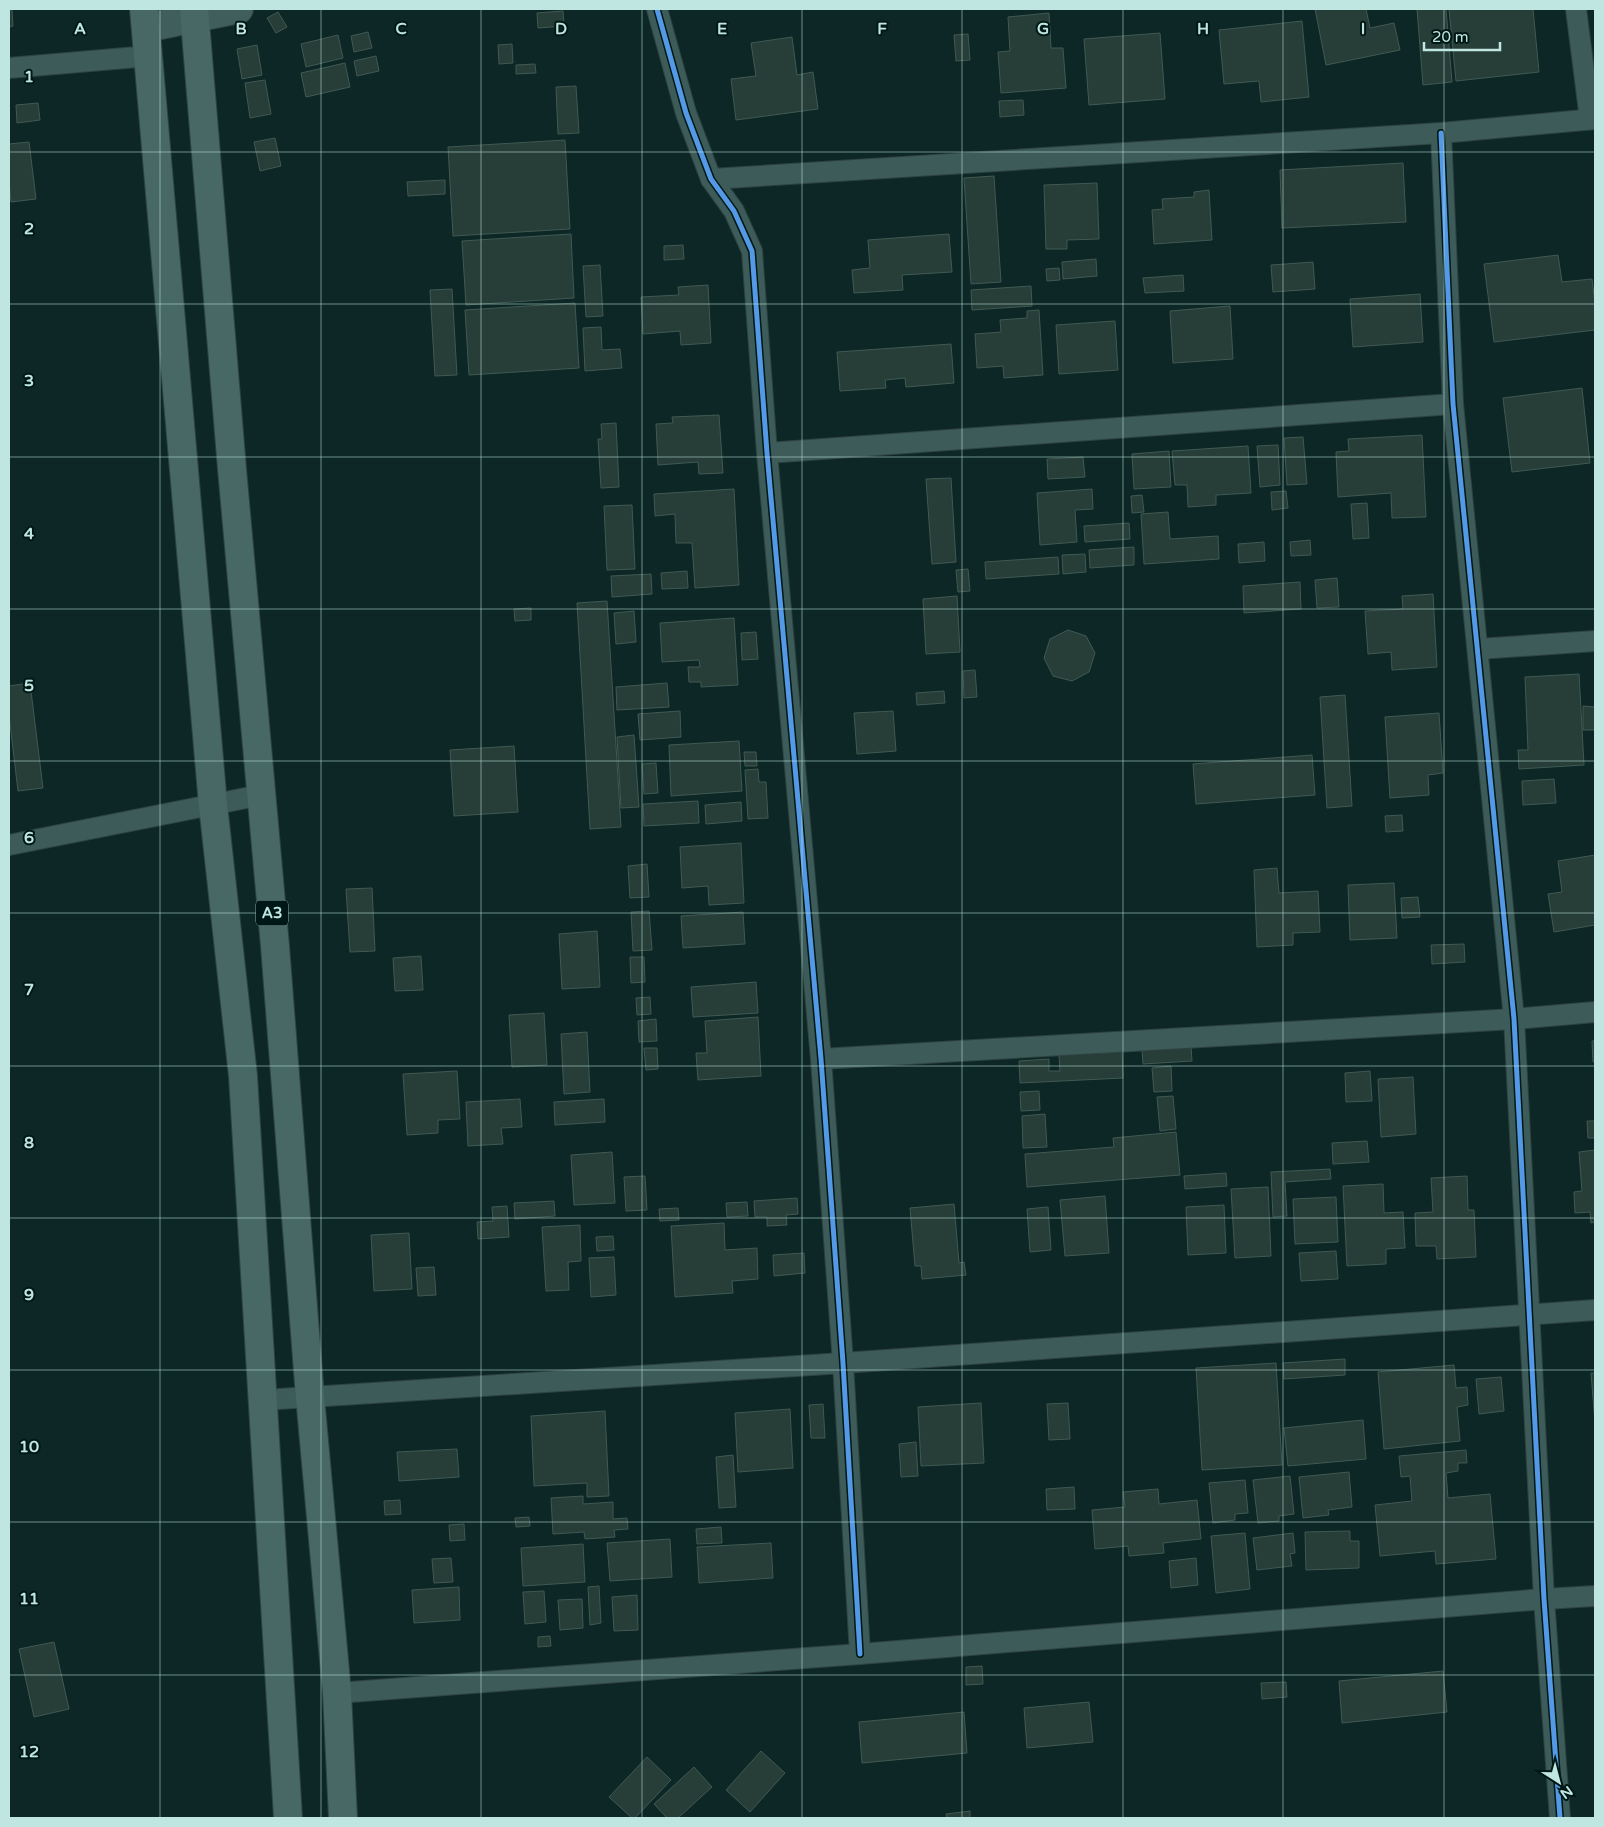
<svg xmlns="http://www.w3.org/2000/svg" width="1604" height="1827" viewBox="0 0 1604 1827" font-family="'Varela Round',sans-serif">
<rect width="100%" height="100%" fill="#0c2725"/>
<g fill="#273d38" stroke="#405953">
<polygon points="9,9 12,9 13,26 9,27"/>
<polygon points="1315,9 1366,9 1370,28 1394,23 1400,50 1326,65"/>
<polygon points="1417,9 1446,9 1452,82 1423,85"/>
<polygon points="1449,9 1533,9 1539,72 1456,81"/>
<polygon points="563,11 564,26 538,28 537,13"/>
<polygon points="278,12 287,27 276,33 267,18"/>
<polygon points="1049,13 1051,48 1063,48 1066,88 1001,93 998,52 1010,51 1008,17"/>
<polygon points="1302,21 1309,97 1261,102 1259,81 1224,84 1219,30"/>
<polygon points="368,32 372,48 354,52 351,36"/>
<polygon points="1160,33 1165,99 1089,105 1084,39"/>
<polygon points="968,34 970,60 956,61 954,35"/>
<polygon points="338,35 343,58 306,67 301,44"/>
<polygon points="792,37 797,75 813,72 818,109 736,120 731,79 756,76 751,43"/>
<polygon points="512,44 513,63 499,64 498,45"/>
<polygon points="257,45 262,75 242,79 237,49"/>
<polygon points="376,56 379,71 357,76 354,61"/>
<polygon points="345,63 350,87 306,97 301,73"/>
<polygon points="535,64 536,73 516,74 516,65"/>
<polygon points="265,80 271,114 250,118 245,83"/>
<polygon points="576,86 579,133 558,134 556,87"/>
<polygon points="1023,100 1024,115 1000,117 999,101"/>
<polygon points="38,103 40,120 17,123 16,105"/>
<polygon points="275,138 281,166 260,171 254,142"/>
<polygon points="565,140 570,229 453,236 448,147"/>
<polygon points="29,142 36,199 11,202 9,181 9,144"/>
<polygon points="1403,163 1406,222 1282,228 1280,170"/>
<polygon points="994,176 1001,282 971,284 964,178"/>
<polygon points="445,180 445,194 408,196 407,182"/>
<polygon points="1097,183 1099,239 1067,240 1067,249 1046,249 1044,185"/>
<polygon points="1209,190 1212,240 1154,244 1152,210 1163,209 1162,199 1194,197 1194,192"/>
<polygon points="571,234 574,298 466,305 462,241"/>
<polygon points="949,234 952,272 902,275 903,290 854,293 852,270 870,268 868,240"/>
<polygon points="683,245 684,259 664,260 664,246"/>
<polygon points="1558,255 1562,282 1592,279 1595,304 1595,330 1494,342 1484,264"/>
<polygon points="1096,259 1097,276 1063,279 1062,262"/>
<polygon points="1313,262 1315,289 1273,292 1271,265"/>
<polygon points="600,265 603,316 586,317 583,266"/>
<polygon points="1059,268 1060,280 1047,281 1046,269"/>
<polygon points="1183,275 1184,291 1145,293 1143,278"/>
<polygon points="708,285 711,343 681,345 680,331 643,334 641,297 679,295 678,287"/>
<polygon points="1031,286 1032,306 972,310 971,290"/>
<polygon points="452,289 457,375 435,376 430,290"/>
<polygon points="1420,294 1423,342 1353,347 1350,299"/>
<polygon points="575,303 579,368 469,375 465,310"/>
<polygon points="1230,306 1233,359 1173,363 1170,311"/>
<polygon points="1039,310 1043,375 1004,378 1003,366 977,368 975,334 1001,332 1000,320 1027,318 1027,311"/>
<polygon points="1115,321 1118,370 1059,374 1056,325"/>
<polygon points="601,327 602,350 620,349 622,368 585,371 583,328"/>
<polygon points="951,344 954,383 906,387 905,378 885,380 886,388 840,391 837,352"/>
<polygon points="1582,388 1590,463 1512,472 1503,398"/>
<polygon points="719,415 723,473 699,474 698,462 658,465 656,424 673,423 672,417"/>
<polygon points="616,423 619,487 601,488 598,439 602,439 601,424"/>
<polygon points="1422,435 1426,517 1392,518 1391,493 1338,497 1336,452 1349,451 1348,439"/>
<polygon points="1303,437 1307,484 1287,485 1284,438"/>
<polygon points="1278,445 1280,485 1260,487 1257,446"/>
<polygon points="1248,446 1251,493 1216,495 1216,505 1188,507 1187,485 1175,485 1172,451"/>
<polygon points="1169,451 1171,487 1134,489 1132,454"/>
<polygon points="1083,457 1085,477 1048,479 1047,459"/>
<polygon points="951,478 956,562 932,564 926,479"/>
<polygon points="734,489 739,585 695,588 692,543 676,543 675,514 655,516 654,494"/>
<polygon points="1092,489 1093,509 1075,510 1077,542 1040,545 1037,493"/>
<polygon points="1286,491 1288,508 1272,510 1271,492"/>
<polygon points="1142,495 1144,512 1132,513 1131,496"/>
<polygon points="1367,503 1369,538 1353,539 1351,504"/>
<polygon points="632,505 635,569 607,570 604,506"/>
<polygon points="1168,512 1170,539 1218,536 1219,559 1144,564 1141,514"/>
<polygon points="1129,523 1130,539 1085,542 1084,526"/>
<polygon points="1310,540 1311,555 1291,556 1290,542"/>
<polygon points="1264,542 1265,561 1239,563 1238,544"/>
<polygon points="1134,547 1134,565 1090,568 1089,550"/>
<polygon points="1085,554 1086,572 1063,574 1062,555"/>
<polygon points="1058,557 1059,574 986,579 985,562"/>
<polygon points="968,569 970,591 958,592 956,570"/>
<polygon points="687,571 688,588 662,589 661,573"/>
<polygon points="651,574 652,594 612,597 611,576"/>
<polygon points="1337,578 1339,607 1317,608 1315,580"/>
<polygon points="1300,582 1301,609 1244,613 1243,586"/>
<polygon points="1433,594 1437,667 1392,670 1391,652 1368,654 1365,611 1403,609 1402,596"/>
<polygon points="957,596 960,652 926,654 923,599"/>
<polygon points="607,601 621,827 590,829 577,603"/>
<polygon points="531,608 531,620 515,621 514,609"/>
<polygon points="634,611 636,642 616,644 614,613"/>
<polygon points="734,618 738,685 701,687 701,682 689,682 688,667 700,667 699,660 662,662 660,623"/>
<polygon points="1068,630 1086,636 1095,653 1089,672 1072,681 1053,676 1044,658 1050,639"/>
<polygon points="756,632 758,659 742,660 741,633"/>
<polygon points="975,670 977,697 964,698 963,671"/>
<polygon points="1579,674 1584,765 1519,769 1518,750 1528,750 1525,677"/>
<polygon points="30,683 43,788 18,791 9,715 9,686"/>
<polygon points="667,683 669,707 617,710 616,687"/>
<polygon points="944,691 945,703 917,705 916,693"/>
<polygon points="1345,695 1352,806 1327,808 1320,697"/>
<polygon points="1583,706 1595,707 1595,730 1583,730"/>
<polygon points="680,711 681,737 640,740 638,714"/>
<polygon points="893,711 896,751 857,754 854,713"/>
<polygon points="1439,713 1443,773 1428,775 1429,795 1390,798 1385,717"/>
<polygon points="634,735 639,807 621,808 617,737"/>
<polygon points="739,741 742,791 671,796 669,745"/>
<polygon points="514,746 518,812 454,816 450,750"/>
<polygon points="744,752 756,752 757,766 745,766"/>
<polygon points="1312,755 1315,795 1196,804 1193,764"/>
<polygon points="656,763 658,793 644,794 642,764"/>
<polygon points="758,769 759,782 766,782 768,818 748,819 745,770"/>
<polygon points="1554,779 1556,803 1523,805 1522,781"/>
<polygon points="698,801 699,823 644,826 643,804"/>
<polygon points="741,802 742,821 706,824 705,805"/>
<polygon points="1402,815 1403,831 1386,832 1385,816"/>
<polygon points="741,843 744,903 709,905 708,886 682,888 680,847"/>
<polygon points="1595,855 1595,925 1554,932 1548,894 1562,892 1558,861"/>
<polygon points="647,864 649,897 630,898 628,866"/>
<polygon points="1277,868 1279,893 1318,891 1320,932 1293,933 1293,945 1257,947 1254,870"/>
<polygon points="1394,883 1397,938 1350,940 1348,885"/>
<polygon points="372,888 375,951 350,952 346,889"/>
<polygon points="1418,897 1420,917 1402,918 1401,898"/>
<polygon points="649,911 652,950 633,951 631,912"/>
<polygon points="743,912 745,944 683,948 681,916"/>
<polygon points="597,931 600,987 562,989 559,934"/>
<polygon points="1464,944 1465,962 1432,964 1431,945"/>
<polygon points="421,956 423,990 395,991 393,958"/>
<polygon points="630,957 644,957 645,982 631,983"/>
<polygon points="756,982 758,1013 693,1017 691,987"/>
<polygon points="650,997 651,1014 637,1015 636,998"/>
<polygon points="544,1013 547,1065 512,1067 509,1015"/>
<polygon points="758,1017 761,1076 698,1080 696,1053 707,1053 705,1021"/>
<polygon points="656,1019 657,1041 639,1042 638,1021"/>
<polygon points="587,1032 590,1092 564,1094 561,1034"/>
<polygon points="1592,1041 1595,1041 1595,1062 1593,1062"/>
<polygon points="1191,1046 1192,1061 1143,1064 1142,1049"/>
<polygon points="644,1048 657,1048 658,1069 646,1070"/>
<polygon points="1122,1052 1123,1078 1020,1083 1019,1061 1049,1059 1049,1071 1060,1071 1059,1055"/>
<polygon points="1171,1066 1172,1091 1154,1092 1152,1068"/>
<polygon points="457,1071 460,1119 438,1120 438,1133 407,1135 403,1074"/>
<polygon points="1370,1071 1372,1101 1346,1102 1345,1073"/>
<polygon points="1413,1077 1416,1134 1381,1137 1378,1079"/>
<polygon points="1039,1091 1040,1110 1021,1111 1020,1092"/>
<polygon points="1173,1096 1176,1129 1160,1131 1157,1097"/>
<polygon points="520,1099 522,1127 501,1128 503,1144 468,1146 466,1102"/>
<polygon points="604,1099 605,1122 555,1125 554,1102"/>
<polygon points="1045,1114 1047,1147 1023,1148 1022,1116"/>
<polygon points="1587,1121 1595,1121 1595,1138 1588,1138"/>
<polygon points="1176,1132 1180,1175 1027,1187 1025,1154 1114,1147 1113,1138"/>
<polygon points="1367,1141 1369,1162 1333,1164 1332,1143"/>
<polygon points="1595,1150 1595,1222 1591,1223 1590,1212 1575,1213 1574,1192 1582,1191 1579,1152"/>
<polygon points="612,1152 615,1203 574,1205 571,1155"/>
<polygon points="1330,1169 1331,1179 1285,1182 1287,1216 1273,1217 1271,1172"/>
<polygon points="1226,1173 1227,1186 1185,1189 1184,1176"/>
<polygon points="645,1176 647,1210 626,1211 624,1177"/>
<polygon points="1467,1176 1468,1210 1474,1210 1476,1257 1437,1259 1436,1246 1416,1246 1415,1213 1433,1212 1431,1178"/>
<polygon points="1383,1184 1384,1213 1403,1212 1405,1248 1386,1249 1386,1264 1347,1266 1343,1186"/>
<polygon points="1268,1187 1271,1256 1235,1258 1231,1189"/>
<polygon points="1105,1196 1109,1253 1065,1256 1060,1200"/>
<polygon points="1336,1197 1338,1242 1295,1244 1293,1199"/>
<polygon points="797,1198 798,1214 786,1215 787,1225 767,1226 767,1217 755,1217 754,1201"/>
<polygon points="554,1201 555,1216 515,1219 514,1203"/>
<polygon points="747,1202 748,1216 727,1217 726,1203"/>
<polygon points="954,1204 959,1263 964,1262 966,1275 922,1279 921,1266 915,1266 910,1208"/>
<polygon points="1224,1205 1226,1253 1188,1255 1186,1207"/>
<polygon points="507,1206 509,1237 478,1239 477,1222 493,1221 492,1207"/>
<polygon points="1048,1207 1051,1250 1030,1252 1027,1209"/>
<polygon points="678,1208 679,1220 660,1221 659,1209"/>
<polygon points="724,1223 725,1250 757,1248 758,1279 732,1281 733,1293 675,1297 671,1226"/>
<polygon points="580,1225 581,1261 568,1262 569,1290 546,1291 542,1227"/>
<polygon points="409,1233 412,1289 374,1291 371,1235"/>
<polygon points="613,1236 614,1250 597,1251 596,1237"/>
<polygon points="1336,1251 1338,1279 1301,1281 1299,1253"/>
<polygon points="804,1253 805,1273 774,1276 773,1255"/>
<polygon points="614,1257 616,1295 591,1297 589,1258"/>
<polygon points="434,1267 436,1295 418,1296 416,1268"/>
<polygon points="1345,1359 1345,1375 1284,1379 1283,1363"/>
<polygon points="1276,1363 1282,1465 1202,1470 1196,1368"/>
<polygon points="1454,1365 1456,1388 1467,1387 1468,1405 1457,1407 1460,1441 1384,1449 1378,1372"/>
<polygon points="1591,1373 1595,1373 1595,1423"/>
<polygon points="1501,1377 1504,1411 1479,1414 1476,1379"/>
<polygon points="981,1403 984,1463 921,1466 918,1407"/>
<polygon points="1068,1403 1070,1439 1049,1440 1047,1404"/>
<polygon points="823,1404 825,1438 811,1438 809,1405"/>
<polygon points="790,1409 793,1468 738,1472 735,1413"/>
<polygon points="605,1411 609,1496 587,1497 587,1483 534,1486 531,1416"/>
<polygon points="1363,1420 1366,1459 1288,1466 1284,1428"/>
<polygon points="916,1442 918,1476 901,1477 899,1444"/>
<polygon points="457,1449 459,1477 399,1481 397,1452"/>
<polygon points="1466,1450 1467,1463 1458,1463 1458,1471 1446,1473 1448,1498 1490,1494 1496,1559 1436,1564 1435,1551 1380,1556 1375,1505 1412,1501 1410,1476 1401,1477 1399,1456"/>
<polygon points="733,1455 736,1507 719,1508 716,1457"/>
<polygon points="1349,1472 1352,1507 1328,1510 1329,1515 1303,1518 1299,1477"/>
<polygon points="1290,1476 1294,1514 1279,1516 1279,1521 1258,1523 1253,1480"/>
<polygon points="1245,1480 1248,1513 1235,1514 1235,1520 1213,1523 1209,1483"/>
<polygon points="1074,1487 1075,1509 1047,1510 1046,1489"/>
<polygon points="1158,1489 1159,1504 1197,1500 1201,1539 1163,1543 1164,1553 1129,1556 1128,1546 1095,1549 1092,1510 1125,1507 1123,1492"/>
<polygon points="583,1496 583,1504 613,1502 613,1519 627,1518 628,1529 614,1530 615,1537 585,1539 584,1532 553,1534 551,1498"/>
<polygon points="400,1500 401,1514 385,1515 384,1501"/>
<polygon points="529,1517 530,1526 516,1527 515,1518"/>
<polygon points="464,1524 465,1540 450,1541 449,1525"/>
<polygon points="721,1527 722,1543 697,1544 696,1529"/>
<polygon points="1350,1531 1350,1541 1359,1541 1359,1568 1306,1570 1305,1532"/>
<polygon points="1245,1533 1250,1589 1216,1593 1211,1536"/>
<polygon points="1293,1533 1295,1553 1290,1554 1292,1566 1257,1570 1253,1538"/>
<polygon points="670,1539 672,1577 610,1581 607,1543"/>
<polygon points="771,1543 773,1578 699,1583 697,1547"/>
<polygon points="583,1544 585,1582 523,1586 521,1548"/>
<polygon points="451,1558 453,1582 434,1583 432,1559"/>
<polygon points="1196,1558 1198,1585 1171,1588 1169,1561"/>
<polygon points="599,1586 601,1623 590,1625 588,1587"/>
<polygon points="459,1587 460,1620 414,1623 412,1590"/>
<polygon points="544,1591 546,1622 525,1624 523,1592"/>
<polygon points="637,1595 638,1630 614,1631 612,1597"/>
<polygon points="582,1599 583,1628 560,1630 558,1600"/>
<polygon points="550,1636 551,1646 538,1647 538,1637"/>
<polygon points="54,1642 69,1709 34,1717 19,1649"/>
<polygon points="982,1666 983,1684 966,1685 966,1667"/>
<polygon points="1443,1671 1447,1712 1342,1723 1339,1681"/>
<polygon points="1286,1682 1287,1697 1262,1699 1261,1683"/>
<polygon points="1089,1702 1093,1742 1027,1748 1024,1708"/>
<polygon points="964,1712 967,1753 862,1763 859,1722"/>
<polygon points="761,1751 785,1773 750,1812 726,1790"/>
<polygon points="647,1757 671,1780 635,1818 632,1818 609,1797"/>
<polygon points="694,1767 712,1787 678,1818 667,1818 654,1804"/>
<polygon points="970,1811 970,1818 947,1818 946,1814"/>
</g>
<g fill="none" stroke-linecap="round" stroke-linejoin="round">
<defs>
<g id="street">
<polyline points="657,9 686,113 711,179 734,211 752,251 767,453 821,1059 843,1363 860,1654"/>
<polyline points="1576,9 1590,119"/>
<polyline points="9,68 149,56"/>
<polyline points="1441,133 1453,404 1514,1019 1544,1599 1560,1818"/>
<polyline points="711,179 1441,133 1595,119"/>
<polyline points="767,453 1453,404"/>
<polyline points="1478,649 1595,641"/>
<polyline points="9,845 261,795"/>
<polyline points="821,1059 1514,1019 1595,1012"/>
<polyline points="263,1400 843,1363 1595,1310"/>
<polyline points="337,1693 860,1654 1544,1599 1595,1596"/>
</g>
<polyline id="secondary" points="146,28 239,9"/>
<g id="highway">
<polyline points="144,9 213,805 243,1076 288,1818"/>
<polyline points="194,9 232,469 275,946 310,1397 337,1693 343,1818"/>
</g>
</defs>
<use href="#street" stroke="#2e4341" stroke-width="22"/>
<use href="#secondary" stroke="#2e4341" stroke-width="30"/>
<use href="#highway" stroke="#2e4341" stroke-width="30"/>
<use href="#street" stroke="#3d5b59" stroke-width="20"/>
<use href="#secondary" stroke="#405f5c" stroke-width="28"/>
<use href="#highway" stroke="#486866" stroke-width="28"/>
<defs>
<g id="cycleway">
<polyline points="657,9 686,113 711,179 734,211 752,251 767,453 821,1059 843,1363 860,1654"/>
<polyline points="1441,133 1453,404 1514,1019 1544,1599 1560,1818"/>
</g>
</defs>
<use href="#cycleway" stroke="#001815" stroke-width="8"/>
<use href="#cycleway" stroke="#5399e6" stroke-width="5"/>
</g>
<path fill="none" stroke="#bfe6e0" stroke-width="1" stroke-opacity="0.55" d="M 160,9 L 160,1818M 321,9 L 321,1818M 481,9 L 481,1818M 642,9 L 642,1818M 802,9 L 802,1818M 962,9 L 962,1818M 1123,9 L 1123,1818M 1283,9 L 1283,1818M 1444,9 L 1444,1818M 9,152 L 1595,152M 9,304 L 1595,304M 9,457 L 1595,457M 9,609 L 1595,609M 9,761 L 1595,761M 9,913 L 1595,913M 9,1066 L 1595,1066M 9,1218 L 1595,1218M 9,1370 L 1595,1370M 9,1522 L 1595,1522M 9,1675 L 1595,1675"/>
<g text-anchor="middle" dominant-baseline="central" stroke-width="4" stroke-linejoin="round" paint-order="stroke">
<rect fill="#001815" stroke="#86a8a3" stroke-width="1" x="256" y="900.5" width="32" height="25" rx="4"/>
<g font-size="15" font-weight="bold" fill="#bfe6e0">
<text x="272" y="913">A3</text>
</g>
</g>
<g font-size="16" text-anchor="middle" font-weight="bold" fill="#bfe6e0" stroke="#001815" stroke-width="4" stroke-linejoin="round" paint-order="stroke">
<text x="80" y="34">A</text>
<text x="241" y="34">B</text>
<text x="401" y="34">C</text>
<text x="561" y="34">D</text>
<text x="722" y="34">E</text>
<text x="882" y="34">F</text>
<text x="1043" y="34">G</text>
<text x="1203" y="34">H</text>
<text x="1363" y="34">I</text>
<text x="29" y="82">1</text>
<text x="29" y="234">2</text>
<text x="29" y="386">3</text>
<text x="29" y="539">4</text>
<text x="29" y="691">5</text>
<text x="29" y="843">6</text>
<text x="29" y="995">7</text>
<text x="29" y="1148">8</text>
<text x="29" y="1300">9</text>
<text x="29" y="1452">10</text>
<text x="29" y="1604">11</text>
<text x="29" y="1757">12</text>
</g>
<rect width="1604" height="1827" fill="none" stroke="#bfe6e0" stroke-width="20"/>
<g transform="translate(1559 1782) rotate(144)" stroke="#001815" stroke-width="4" paint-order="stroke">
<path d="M0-4L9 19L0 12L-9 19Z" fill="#bfe6e0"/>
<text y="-8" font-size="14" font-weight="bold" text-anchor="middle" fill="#bfe6e0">N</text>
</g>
<path d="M1424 42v8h76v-8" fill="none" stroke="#bfe6e0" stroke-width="2.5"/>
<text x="1432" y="42" font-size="15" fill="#bfe6e0" stroke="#001815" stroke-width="4" paint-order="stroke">20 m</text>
</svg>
